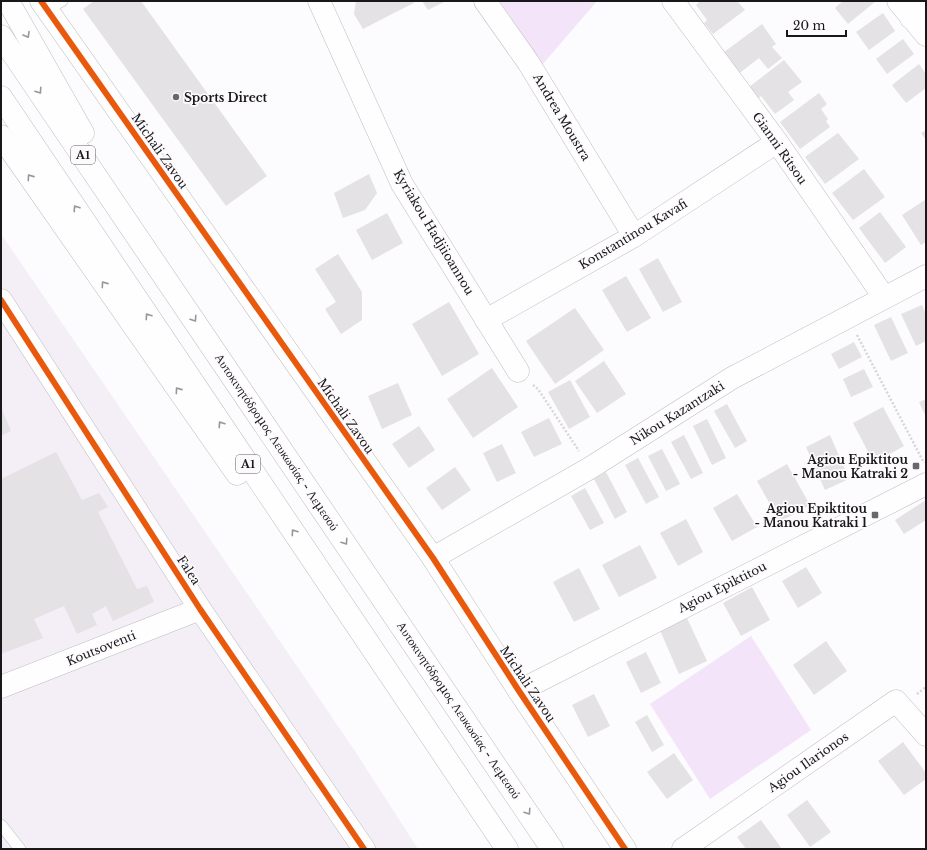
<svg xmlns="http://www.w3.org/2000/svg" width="927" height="850" viewBox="0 0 927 850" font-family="'Libre Baskerville',serif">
<rect width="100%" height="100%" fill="#fcfbfd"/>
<polygon fill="#f4eef6" points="1,234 353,748 418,849 1,849"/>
<g fill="#f3e4fa">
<polygon points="499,1 597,1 542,65"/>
<polygon points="751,636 811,730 710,799 650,704"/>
</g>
<g fill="#e4e2e5">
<polygon points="94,1 141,1 267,176 226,206 83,9"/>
<polygon points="356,1 413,1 414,3 392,14 363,29 354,14"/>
<polygon points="422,1 446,1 428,10"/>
<polygon points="700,1 737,1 745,10 713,34 704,23 707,20 696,5"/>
<polygon points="843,1 876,1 848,24 835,8"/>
<polygon points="883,13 895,31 869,50 856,32"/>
<polygon points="762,24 776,44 772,47 782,58 768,69 759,58 737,75 720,55"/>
<polygon points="903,39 914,54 887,74 876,59"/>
<polygon points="784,60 802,82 788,92 794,100 775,114 761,96 758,99 749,87"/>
<polygon points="919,64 926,74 926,88 906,103 892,85"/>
<polygon points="819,93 827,104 821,109 828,119 826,121 830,127 800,149 780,122"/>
<polygon points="926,130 926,140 921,133"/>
<polygon points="838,133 859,159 825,184 805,157"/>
<polygon points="864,169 885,197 853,220 832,193"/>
<polygon points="369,174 377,193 365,210 343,218 334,193"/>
<polygon points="925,200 926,242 921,245 902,215"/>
<polygon points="880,212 906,247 885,263 859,228"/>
<polygon points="387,213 403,243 372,260 356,230"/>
<polygon points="338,254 362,292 362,320 341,334 325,309 336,302 315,269"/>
<polygon points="658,258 682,302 663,312 639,269"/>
<polygon points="626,276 651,318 627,332 602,290"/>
<polygon points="449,302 479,354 442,376 412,324"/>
<polygon points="922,305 926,314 926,341 916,346 901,314"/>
<polygon points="575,308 604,350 555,384 526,341"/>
<polygon points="891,317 908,353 891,361 874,325"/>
<polygon points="854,342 862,357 839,369 831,354"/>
<polygon points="604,361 626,394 597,413 575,381"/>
<polygon points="492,368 518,407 473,438 447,399"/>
<polygon points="864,369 873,387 851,397 843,379"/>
<polygon points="570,380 590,417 569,429 548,392"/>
<polygon points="398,383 412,415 382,429 368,396"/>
<polygon points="926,399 926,417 919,402"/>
<polygon points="727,404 747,441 735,448 714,411"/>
<polygon points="1,407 11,431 1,436"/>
<polygon points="883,407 904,446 874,463 853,423"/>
<polygon points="549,418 562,444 534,457 521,432"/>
<polygon points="707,419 726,458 712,465 693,426"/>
<polygon points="419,426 435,450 409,468 392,444"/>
<polygon points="684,435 703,473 691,479 671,442"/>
<polygon points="830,435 849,479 825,490 806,447"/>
<polygon points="502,444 516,473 497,482 483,453"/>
<polygon points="662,449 680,484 666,491 648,456"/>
<polygon points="56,452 82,500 99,493 108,507 98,512 137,589 147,586 154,602 113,621 106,606 92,614 97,625 77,634 64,606 34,619 43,638 1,654 1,479"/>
<polygon points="638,458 659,497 646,504 625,465"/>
<polygon points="787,464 810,505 780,522 757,481"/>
<polygon points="455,467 471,490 442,510 426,488"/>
<polygon points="606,472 627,512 615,519 594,479"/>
<polygon points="585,488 604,523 590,530 571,496"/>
<polygon points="737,494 757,527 732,541 713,508"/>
<polygon points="926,500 926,520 904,534 895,520"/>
<polygon points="686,519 703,552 678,566 660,533"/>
<polygon points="640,545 657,578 619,597 602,565"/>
<polygon points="806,567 822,593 798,608 782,581"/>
<polygon points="579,568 600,609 574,622 553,582"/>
<polygon points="752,587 770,620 741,636 723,603"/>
<polygon points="686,616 707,661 679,674 659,628"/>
<polygon points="826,641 847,671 814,695 793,665"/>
<polygon points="646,652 661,683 641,693 626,662"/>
<polygon points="594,694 610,726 588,737 572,705"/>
<polygon points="647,715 664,745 652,752 635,722"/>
<polygon points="903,742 926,773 926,779 904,795 878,761"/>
<polygon points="674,753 693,780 667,799 647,772"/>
<polygon points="807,800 831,832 810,847 787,815"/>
<polygon points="761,820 782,849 746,849 737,837"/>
</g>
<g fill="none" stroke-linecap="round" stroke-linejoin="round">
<defs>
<g id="lane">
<polyline points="47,9 62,1"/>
<polyline points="1,825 20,849"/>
</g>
<g id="street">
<polyline points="41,1 433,558 519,691 625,849"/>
<polyline points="319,1 402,184 518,371"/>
<polyline points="485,1 528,62 634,236"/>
<polyline points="673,1 777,142 884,297"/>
<polyline points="898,1 926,35"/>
<polyline points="911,18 926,1"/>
<polyline points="1,300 200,609 364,849"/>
<polyline points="486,320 634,236 777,142"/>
<polyline points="433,558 590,468 732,378 926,276"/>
<polyline points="1,687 200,609"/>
<polyline points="519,691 926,484"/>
<polyline points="683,849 896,701 926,735"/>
</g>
<g id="highway">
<polyline points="8,1 83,133"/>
<polyline points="1,36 552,849"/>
<polyline points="1,97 507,849"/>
<polyline points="1,136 237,474"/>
</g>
</defs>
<use href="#lane" stroke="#bebdbf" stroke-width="12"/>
<use href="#street" stroke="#bebdbf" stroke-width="23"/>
<use href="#highway" stroke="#bebdbf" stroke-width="23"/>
<g stroke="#d7d6d7" stroke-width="2.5" stroke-dasharray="2 2" stroke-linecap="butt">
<polyline points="857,335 924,463"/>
<polyline points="533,385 538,389 579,451"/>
<polyline points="917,694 926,687"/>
</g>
<use href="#lane" stroke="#fffeff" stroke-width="11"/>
<use href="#street" stroke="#fffeff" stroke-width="22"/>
<use href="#highway" stroke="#fffeff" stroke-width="22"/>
<defs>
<g id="cycleway">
<polyline points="41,1 433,558 519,691 625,849"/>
<polyline points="1,300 200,609 364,849"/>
</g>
</defs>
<use href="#cycleway" stroke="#fdfafe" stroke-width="8"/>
<use href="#cycleway" stroke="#e8590c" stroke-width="6"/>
</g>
<defs><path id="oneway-chevron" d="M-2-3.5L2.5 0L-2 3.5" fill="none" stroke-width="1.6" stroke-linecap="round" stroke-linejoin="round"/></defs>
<g stroke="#979698">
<use href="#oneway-chevron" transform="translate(27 35) rotate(60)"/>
<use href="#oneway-chevron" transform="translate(39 91) rotate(56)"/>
<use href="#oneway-chevron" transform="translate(30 177) rotate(-125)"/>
<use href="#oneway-chevron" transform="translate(76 208) rotate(-124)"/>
<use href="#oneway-chevron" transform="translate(104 284) rotate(-125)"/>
<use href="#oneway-chevron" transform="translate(148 316) rotate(-124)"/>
<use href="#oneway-chevron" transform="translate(194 319) rotate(56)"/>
<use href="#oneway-chevron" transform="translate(178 390) rotate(-125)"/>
<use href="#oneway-chevron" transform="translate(221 424) rotate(-124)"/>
<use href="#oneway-chevron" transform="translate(294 532) rotate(-124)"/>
<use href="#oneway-chevron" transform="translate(345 542) rotate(56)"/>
<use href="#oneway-chevron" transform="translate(528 812) rotate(56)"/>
</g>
<g fill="#686769" stroke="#fdfafe" stroke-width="1.5">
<circle cx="176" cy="97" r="4"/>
<rect x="912" y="462" width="8" height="8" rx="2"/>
<rect x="871" y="511" width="8" height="8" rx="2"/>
</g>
<g text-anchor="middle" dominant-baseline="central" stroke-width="3.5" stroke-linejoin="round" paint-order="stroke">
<g fill="#fdfafe" stroke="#5d5b5e" stroke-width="1">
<rect x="71" y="146" width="24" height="18" rx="3"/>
<rect x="236" y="455" width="24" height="18" rx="3"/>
</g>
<g font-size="11" font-weight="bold" fill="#181719">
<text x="83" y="155">A1</text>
<text x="248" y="464">A1</text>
</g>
<g font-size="12" font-weight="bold" fill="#181719" stroke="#fdfafe" text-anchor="end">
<text x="184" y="97" text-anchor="start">Sports Direct</text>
<text x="908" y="459">Agiou Epiktitou<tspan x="908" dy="14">- Manou Katraki 2</tspan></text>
<text x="867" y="508">Agiou Epiktitou<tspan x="867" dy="14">- Manou Katraki 1</tspan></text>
</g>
<g font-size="12" fill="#181719" stroke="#fdfafe">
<text transform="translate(562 117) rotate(59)">Andrea Moustra</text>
<text transform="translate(780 148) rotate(55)">Gianni Ritsou</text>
<text transform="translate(160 151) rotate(55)">Michali Zavou</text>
<text transform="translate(434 232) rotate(59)">Kyriakou Hadjiioannou</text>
<text transform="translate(633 234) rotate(-31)">Konstantinou Kavafi</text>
<text transform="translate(677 413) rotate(-32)">Nikou Kazantzaki</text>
<text transform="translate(346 416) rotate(55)">Michali Zavou</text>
<text transform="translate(277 442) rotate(56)">Αυτοκινητόδρομος Λευκωσίας - Λεμεσού</text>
<text transform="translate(189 570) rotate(57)">Falea</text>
<text transform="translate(722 587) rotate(-27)">Agiou Epiktitou</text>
<text transform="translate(101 648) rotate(-22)">Koutsoventi</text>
<text transform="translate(528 684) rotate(56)">Michali Zavou</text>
<text transform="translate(459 710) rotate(56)">Αυτοκινητόδρομος Λευκωσίας - Λεμεσού</text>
<text transform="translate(808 762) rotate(-35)">Agiou Ilarionos</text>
</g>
</g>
<rect width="927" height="850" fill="none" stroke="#181719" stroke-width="4"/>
<path d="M787 30v6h59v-6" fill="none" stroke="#181719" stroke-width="2"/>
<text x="793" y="30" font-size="12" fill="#181719" stroke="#fdfafe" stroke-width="3" paint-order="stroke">20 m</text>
</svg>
